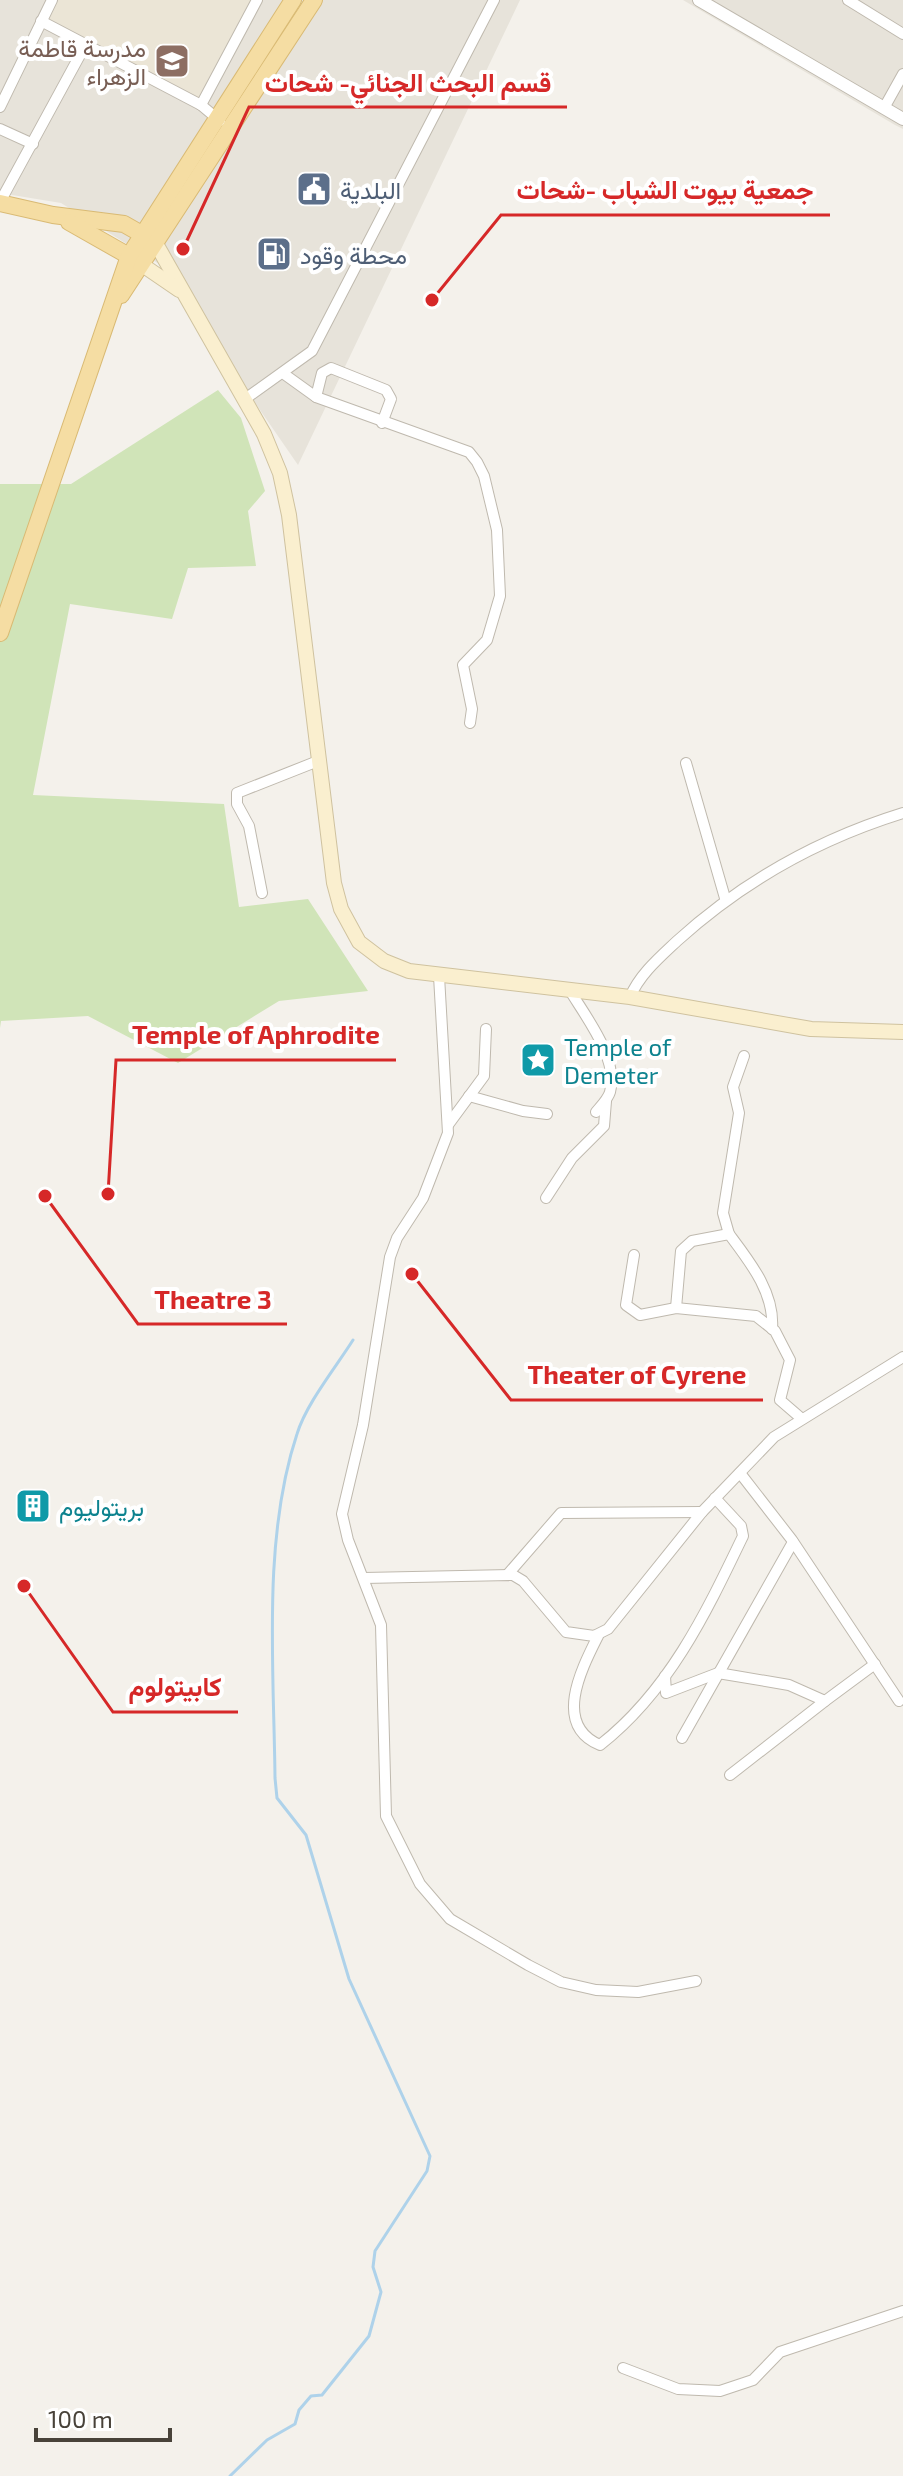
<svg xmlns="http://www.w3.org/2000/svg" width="903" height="2476" viewBox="0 0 903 2476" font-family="'Exo 2',Vazirmatn,sans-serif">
<rect width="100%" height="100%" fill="#f4f1eb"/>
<g fill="#e7e3da">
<polygon points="0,0 520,0 298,465 159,264 61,203 0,193"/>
<polygon points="683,0 903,0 903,129 895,125"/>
</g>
<polygon fill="#ebe5d6" points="53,0 254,0 200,104 43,19"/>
<polygon fill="#d0e4b8" points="218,390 241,418 265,491 248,511 256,566 188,568 172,619 70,604 33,795 224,804 239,907 308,899 368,991 279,1001 178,1063 88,1016 1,1021 0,1028 0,484 71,484"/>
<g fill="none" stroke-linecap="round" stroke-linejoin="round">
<path stroke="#aed2ea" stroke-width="3" d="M 230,2476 L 267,2440 L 295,2424 L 299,2410 L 311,2396 L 322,2395 L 369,2336 L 381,2292 L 373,2267 L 375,2251 L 427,2171 L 430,2156 L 349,1979 L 306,1835 L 277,1798 L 275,1778 C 274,1669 262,1539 297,1434 C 306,1404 336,1367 353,1340"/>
<defs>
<g id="minor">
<polyline points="848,0 903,34"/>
<polyline points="41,21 201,105 220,121"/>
<polyline points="201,105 257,0"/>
<polyline points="0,107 52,0"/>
<polyline points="884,108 903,74"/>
<polyline points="0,129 33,144"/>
<polyline points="0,202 86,44"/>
<polyline points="284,374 316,397 469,452 477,462 484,476 497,530 500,596 487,640 463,665 472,709 470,723"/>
<polyline points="316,397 322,373 331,368 386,390 391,399 382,423"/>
<polyline points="245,399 312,351 494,0"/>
<polyline points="686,763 725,898"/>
<polyline points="262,893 249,826 237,804 237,793 318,761"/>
<polyline points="439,976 448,1133 423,1198 397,1238 390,1257 363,1425 342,1514 348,1540 381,1625 386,1816 420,1884 450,1919 528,1965 561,1982 596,1990 638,1992 696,1981"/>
<path d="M 569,989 C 585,1016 619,1058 610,1092 C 608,1099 601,1106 596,1112"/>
<path d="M 630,997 C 640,974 659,958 677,941 C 742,882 819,839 903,813"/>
<polyline points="469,1096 523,1111 547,1114"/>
<polyline points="448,1125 484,1076 486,1029"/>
<polyline points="546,1198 572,1158 604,1126 606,1101"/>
<polyline points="729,1234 723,1213 739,1113 733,1087 744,1056"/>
<polyline points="634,1255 626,1305 640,1315 676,1308 756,1316 775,1331 790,1360 780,1400 802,1419"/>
<path d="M 676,1308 L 681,1251 L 692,1241 L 729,1234 C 750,1262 775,1293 772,1329"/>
<polyline points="740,1473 792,1540 899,1701"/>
<polyline points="508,1574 561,1513 702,1512"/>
<polyline points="364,1578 513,1575 523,1581 566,1632 594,1636 608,1629 702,1512 774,1437 903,1357"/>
<path d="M 598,1636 C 582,1668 552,1725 600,1745 C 669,1691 706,1613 743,1536 L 741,1526 L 715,1498"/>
<polyline points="665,1676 666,1693 718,1673 789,1685 825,1701 875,1664"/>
<polyline points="682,1738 793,1542"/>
<polyline points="730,1775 825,1701"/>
<polyline points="623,2368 678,2389 720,2391 753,2380 780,2352 903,2311"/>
</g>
<polyline id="tertiary" points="699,0 903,119"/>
<g id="secondary">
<polyline points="155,242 264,434 280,473 289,515 334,883 341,909 359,942 384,961 409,971 630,997 811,1029 903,1032"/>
<polyline points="141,264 179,290"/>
</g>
<g id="primary">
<polyline points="0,203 53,215 124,224 152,240"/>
<polyline points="69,222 136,260"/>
<polyline points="121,295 314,0"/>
<polyline points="0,633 129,256 293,0"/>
</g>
</defs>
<use href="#minor" stroke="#bfb9ae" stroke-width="12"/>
<use href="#tertiary" stroke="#bfb9ae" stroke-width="14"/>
<use href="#secondary" stroke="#cfc29f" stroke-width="16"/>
<use href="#primary" stroke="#d9ba74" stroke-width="18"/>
<use href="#minor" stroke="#fff" stroke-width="10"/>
<use href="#tertiary" stroke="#fff" stroke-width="12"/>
<use href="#secondary" stroke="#faefcf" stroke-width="14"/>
<use href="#primary" stroke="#f5dda3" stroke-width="16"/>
</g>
<defs>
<symbol id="school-square" viewBox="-11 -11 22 22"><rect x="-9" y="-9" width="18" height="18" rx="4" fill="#8d6e63" stroke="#fff"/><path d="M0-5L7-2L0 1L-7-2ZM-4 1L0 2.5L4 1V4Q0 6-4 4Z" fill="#fff"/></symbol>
<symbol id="civic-square" viewBox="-11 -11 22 22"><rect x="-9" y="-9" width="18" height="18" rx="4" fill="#5c6f8a" stroke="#fff"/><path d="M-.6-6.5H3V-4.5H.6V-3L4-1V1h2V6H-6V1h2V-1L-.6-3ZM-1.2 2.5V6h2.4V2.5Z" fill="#fff"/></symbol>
<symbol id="fuel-square" viewBox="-11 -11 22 22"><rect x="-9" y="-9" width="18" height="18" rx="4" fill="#5c6f8a" stroke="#fff"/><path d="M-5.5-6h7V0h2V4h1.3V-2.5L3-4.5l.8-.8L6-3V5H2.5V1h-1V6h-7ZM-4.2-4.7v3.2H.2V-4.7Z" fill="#fff"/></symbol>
<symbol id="sight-square" viewBox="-11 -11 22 22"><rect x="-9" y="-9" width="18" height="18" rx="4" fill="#0f9aa8" stroke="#fff"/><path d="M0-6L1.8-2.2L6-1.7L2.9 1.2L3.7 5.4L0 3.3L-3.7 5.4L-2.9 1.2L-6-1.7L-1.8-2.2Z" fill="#fff"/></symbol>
<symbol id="building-square" viewBox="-11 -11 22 22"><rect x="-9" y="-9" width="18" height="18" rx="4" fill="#0f9aa8" stroke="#fff"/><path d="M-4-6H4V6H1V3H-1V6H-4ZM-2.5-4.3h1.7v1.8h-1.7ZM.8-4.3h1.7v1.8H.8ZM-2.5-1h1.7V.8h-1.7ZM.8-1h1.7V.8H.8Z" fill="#fff"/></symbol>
</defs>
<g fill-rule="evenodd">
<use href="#school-square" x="152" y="41" width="40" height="40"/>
<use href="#civic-square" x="294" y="169" width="40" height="40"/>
<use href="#fuel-square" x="254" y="234" width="40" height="40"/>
<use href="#sight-square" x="518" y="1040" width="40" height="40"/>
<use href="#building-square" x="13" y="1486" width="40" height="40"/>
</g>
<g text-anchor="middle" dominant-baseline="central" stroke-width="8" stroke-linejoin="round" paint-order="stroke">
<g font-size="24" fill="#785e54" stroke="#fff" text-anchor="end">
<text x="146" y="47">مدرسة قاطمة<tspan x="146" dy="28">الزهراء</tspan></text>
</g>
<g font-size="24" fill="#4e5e75" stroke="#fff" text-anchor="start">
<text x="340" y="189">البلدية</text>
<text x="300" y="254">محطة وقود</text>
</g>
<g font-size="24" fill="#0d838f" stroke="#fff" text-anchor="start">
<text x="564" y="1046">Temple of<tspan x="564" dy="28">Demeter</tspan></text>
<text x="59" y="1506">بريتوليوم</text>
</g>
</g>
<path fill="none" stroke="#d62828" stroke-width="3" d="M183 249L249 107H567M432 300L501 215H830M108 1194L116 1060H396M45 1196L138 1324H287M412 1274L511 1400H763M24 1586L113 1712H238"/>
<g fill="#d62828" stroke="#fff" stroke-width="3">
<circle cx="183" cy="249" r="8"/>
<circle cx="432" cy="300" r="8"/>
<circle cx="108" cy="1194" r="8"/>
<circle cx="45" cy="1196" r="8"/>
<circle cx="412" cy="1274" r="8"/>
<circle cx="24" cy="1586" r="8"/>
</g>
<g font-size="26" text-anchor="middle" font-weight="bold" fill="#d62828" stroke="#fff" stroke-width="8" stroke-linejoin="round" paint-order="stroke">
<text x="408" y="92">قسم البحث الجنائي- شحات</text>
<text x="665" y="199">جمعية بيوت الشباب -شحات</text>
<text x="256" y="1044">Temple of Aphrodite</text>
<text x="213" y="1309">Theatre 3</text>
<text x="637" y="1384">Theater of Cyrene</text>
<text x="175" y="1696">كابيتولوم</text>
</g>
<path d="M36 2428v12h134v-12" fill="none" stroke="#484239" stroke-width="4"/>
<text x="48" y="2428" font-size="24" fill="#484239" stroke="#ffffff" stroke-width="6" paint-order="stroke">100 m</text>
</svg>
